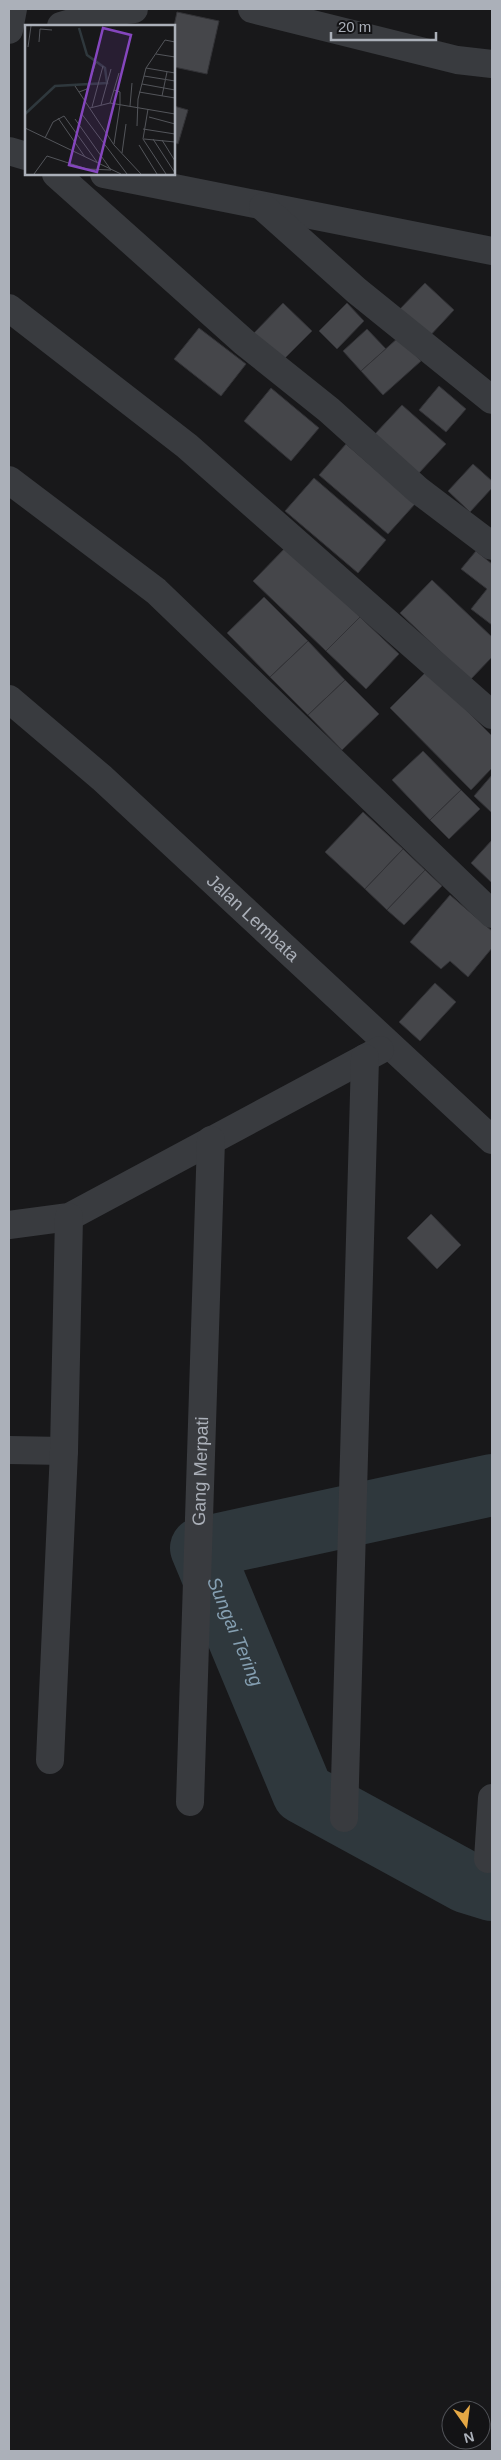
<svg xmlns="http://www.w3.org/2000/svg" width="501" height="2460" viewBox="0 0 501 2460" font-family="Helvetica,sans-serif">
<rect width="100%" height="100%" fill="#18181a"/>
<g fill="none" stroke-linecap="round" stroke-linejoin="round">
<path stroke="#2f383d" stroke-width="62" id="s1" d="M 492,1485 L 201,1548 L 303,1793 L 466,1882 L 492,1890"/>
</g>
<g fill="#45464a" stroke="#323236">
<polygon points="177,12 219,21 207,74 174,67 174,26"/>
<polygon points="174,106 188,110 178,144 174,142"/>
<polygon points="425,283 454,310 427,339 398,311"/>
<polygon points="283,303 312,331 282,361 253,334"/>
<polygon points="347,303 364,321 337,349 319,331"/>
<polygon points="199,328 246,364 221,396 174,359"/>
<polygon points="367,329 386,349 361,371 343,351"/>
<polygon points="399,337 421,361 383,395 361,371"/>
<polygon points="439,386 466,409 446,432 419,410"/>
<polygon points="271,388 319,428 291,461 244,421"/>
<polygon points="402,405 446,444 418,474 374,435"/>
<polygon points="346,444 415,504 388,534 319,475"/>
<polygon points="473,464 492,481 492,488 470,512 448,491"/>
<polygon points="314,478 386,540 358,573 285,511"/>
<polygon points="287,546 360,617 326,651 253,581"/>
<polygon points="476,551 492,564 492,625 471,609 487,589 461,569"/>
<polygon points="432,580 492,637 492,657 470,680 400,613"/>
<polygon points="264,597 308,641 270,677 227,633"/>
<polygon points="360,617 399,654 366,689 326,651"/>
<polygon points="308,641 345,680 308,715 270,677"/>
<polygon points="427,671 492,736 492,768 471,790 390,708"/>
<polygon points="345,680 379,714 342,750 308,715"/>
<polygon points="423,751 461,790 430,820 392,780"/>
<polygon points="492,775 492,813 474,796"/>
<polygon points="461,790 480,809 449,839 430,820"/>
<polygon points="363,812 403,849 365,889 325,852"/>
<polygon points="492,840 492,883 471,863"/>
<polygon points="403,849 425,870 387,910 365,889"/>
<polygon points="425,870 442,886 404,925 387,910"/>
<polygon points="450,895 492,931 492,948 468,977 450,961 441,969 410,942"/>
<polygon points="435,983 456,1002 420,1041 399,1022"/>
<polygon points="431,1214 461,1245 437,1269 407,1238"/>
</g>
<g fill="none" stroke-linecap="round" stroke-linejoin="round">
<g stroke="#393b3f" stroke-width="28">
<polyline points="252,9 457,60 492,64"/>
<polyline points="61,26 108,12 134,9"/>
<polyline points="9,30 13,9"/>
<polyline points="9,151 26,156"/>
<polyline points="56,174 244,342 329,410 418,490 492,546"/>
<polyline points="104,174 492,251"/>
<polyline points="263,207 357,291 492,400"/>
<polyline points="9,308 187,446 492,715"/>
<polyline points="9,480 156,591 492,914"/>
<path id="s2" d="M 9,699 L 102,778 L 492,1140"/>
<polyline points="9,1225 69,1217 380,1050"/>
<polyline points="9,1450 64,1451"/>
<polyline points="50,1760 64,1451 69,1217"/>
<path id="s3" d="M 190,1802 L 211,1140"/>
<polyline points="344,1818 365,1058"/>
<polyline points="488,1859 492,1798"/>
</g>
</g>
<g text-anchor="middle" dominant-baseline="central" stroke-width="5" stroke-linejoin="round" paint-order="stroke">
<g font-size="18" fill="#abb0b9" stroke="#131315">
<text stroke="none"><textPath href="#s2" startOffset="328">Jalan Lembata</textPath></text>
<text stroke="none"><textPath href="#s3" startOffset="331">Gang Merpati</textPath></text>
</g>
<g font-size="19" font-style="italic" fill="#859fb1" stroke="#131315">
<text stroke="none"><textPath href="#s1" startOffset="388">Sungai Tering</textPath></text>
</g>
</g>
<g transform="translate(25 25)">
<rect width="150" height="150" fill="#18181a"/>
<path fill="none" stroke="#2f383d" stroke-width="2.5" d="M 0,89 L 30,61 L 82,58 L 80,43 L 62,30 L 54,3"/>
<path fill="none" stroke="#53555a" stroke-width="1" d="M 14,17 L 15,4 L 27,5M 3,22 L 6,1M 131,29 L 150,32M 121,43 L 150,48M 119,51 L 150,56M 117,59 L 150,65M 50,61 L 89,120 L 116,149M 89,65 L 95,67 L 95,80M 54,67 L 62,64 L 71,37M 114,67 L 150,73M 137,71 L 142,47M 85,78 L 94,48M 76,80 L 86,44M 105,81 L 107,58M 67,82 L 78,41M 65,83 L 85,78 L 150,89M 56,88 L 102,149M 124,92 L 150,99M 33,93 L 60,132M 112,101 L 113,74 L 121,43 L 140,15 L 150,17M 0,103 L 96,149M 118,104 L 150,109M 20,113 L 28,97 L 39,91 L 72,137M 118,114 L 141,149M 118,114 L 123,84M 119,114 L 150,117M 128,114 L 150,148M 137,115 L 150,136M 89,119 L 95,80M 114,120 L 132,149M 97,128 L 101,99M 9,149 L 22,131 L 62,144 L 86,145 L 50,94"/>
<path fill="#8546be" fill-opacity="0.15" stroke="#8546be" stroke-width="2.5" d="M 78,3 L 106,10 L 72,147 L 44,140 Z"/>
<rect width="150" height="150" fill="none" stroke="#abb0b9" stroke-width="2.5"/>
</g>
<rect width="501" height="2460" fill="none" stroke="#abb0b9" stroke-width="20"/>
<g transform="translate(466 2425) rotate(166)"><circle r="24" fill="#131315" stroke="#505257"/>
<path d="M0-4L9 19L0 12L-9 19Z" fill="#e5a845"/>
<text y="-8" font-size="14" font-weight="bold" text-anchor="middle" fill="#abb0b9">N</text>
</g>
<path d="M331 32v8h105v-8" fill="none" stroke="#abb0b9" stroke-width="2.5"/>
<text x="338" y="32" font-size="15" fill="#abb0b9" stroke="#131315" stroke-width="4" paint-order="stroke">20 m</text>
</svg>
